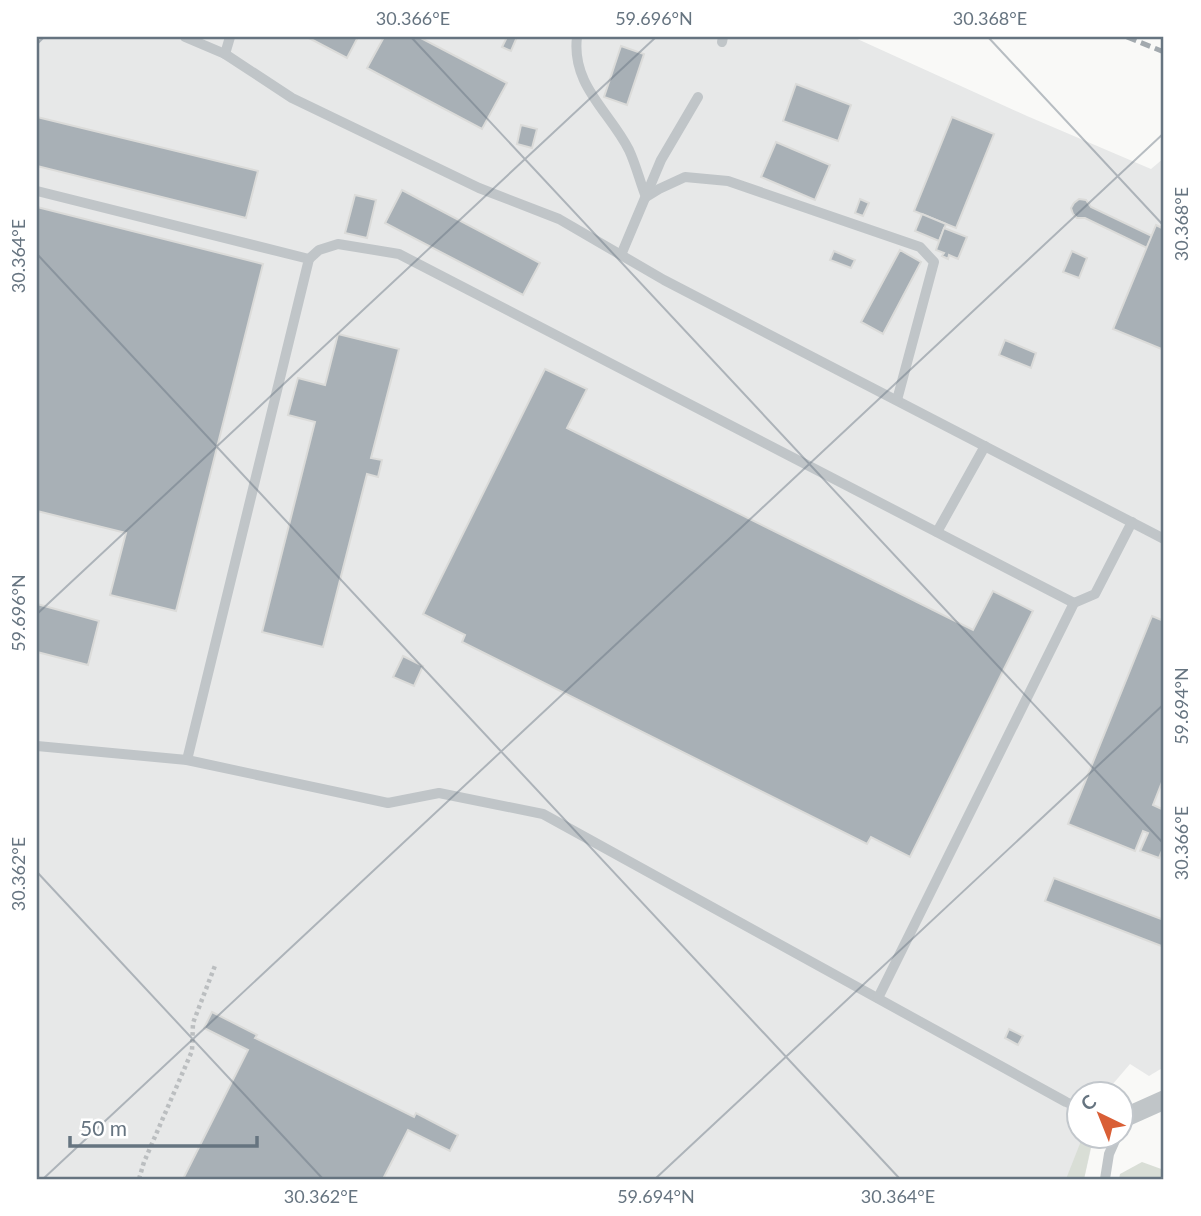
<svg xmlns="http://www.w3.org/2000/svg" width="1201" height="1216" viewBox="0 0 1201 1216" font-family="Lato,sans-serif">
<rect width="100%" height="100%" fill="#f9f9f7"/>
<polygon fill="#e7e8e8" points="37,37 853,37 1027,116 1151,169 1164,158 1164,1067 1149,1076 1130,1064 1112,1085 1108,1093 1078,1094 1078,1136 1094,1136 1084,1179 37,1179"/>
<g fill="#d9ded6">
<polygon points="1083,1136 1093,1137 1084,1179 1066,1179"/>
<polygon points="1142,1162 1164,1170 1164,1179 1119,1179 1120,1174"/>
</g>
<g fill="#a8b0b6" stroke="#dbdbd9" stroke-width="2">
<polygon points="307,37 358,37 347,58"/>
<polygon points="384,37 419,37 507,83 482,129 367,68"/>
<polygon points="507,37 517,37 511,51 502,47"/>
<polygon points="621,46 644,54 627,105 604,97"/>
<polygon points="796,84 851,105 838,141 783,121"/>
<polygon points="37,117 258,171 246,218 37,166"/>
<polygon points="952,117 994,134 956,228 914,211"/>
<polygon points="521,125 537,129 532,148 517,144"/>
<polygon points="776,142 830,165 815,200 761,177"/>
<polygon points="402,190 540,263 523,295 385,223"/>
<polygon points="355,195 376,200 367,238 345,233"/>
<polygon points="860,199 869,203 863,216 855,213"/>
<polygon points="1079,199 1086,200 1091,207 1152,236 1147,248 1085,218 1077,218 1073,214 1071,208 1074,203"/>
<polygon points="37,207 263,264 176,611 110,595 126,533 37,511"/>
<polygon points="922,214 946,224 939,241 915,231"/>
<polygon points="1156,225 1164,229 1164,350 1113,329"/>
<polygon points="944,228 967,237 958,259 949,255 948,259 942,256 944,253 936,250"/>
<polygon points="900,250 921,262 883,334 861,322"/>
<polygon points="834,251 855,260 851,268 830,260"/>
<polygon points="1072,251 1087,258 1079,278 1063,272"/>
<polygon points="338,334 399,349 371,458 382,460 378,477 367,474 323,647 262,632 315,422 288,415 298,378 325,385"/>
<polygon points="1005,340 1036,353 1031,368 999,355"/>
<polygon points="545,369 587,389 567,428 973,630 993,591 1033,611 910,857 871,837 867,844 462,642 465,635 423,614"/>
<polygon points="37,604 99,621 88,665 37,652"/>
<polygon points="1152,616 1164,621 1164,777 1153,805 1164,810 1164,846 1159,858 1140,851 1148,833 1143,831 1135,851 1068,824"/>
<polygon points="403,656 423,666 414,686 393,677"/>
<polygon points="1054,878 1164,920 1164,947 1045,901"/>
<polygon points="212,1012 257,1035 255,1038 414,1117 416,1113 458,1135 450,1151 408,1130 383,1179 183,1179 248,1050 204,1028"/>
<polygon points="1009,1029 1023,1036 1018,1045 1005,1038"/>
</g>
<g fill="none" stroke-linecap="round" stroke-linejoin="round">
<polyline stroke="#bbbec0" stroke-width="4.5" stroke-dasharray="3.5 3.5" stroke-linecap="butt" points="139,1179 144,1162 192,1051 193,1023 216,963"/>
<g stroke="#c0c5c8" stroke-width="10">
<polyline points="185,37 225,54 292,98 479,188 559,219 664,280 1164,539"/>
<path d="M 577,37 C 571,85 610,112 629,150 C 636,165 640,182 646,197 L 659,189 L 685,177 L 728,181 L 920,247 L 934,262 L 897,400"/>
<polyline points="722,42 723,37"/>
<polyline points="225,54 230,37"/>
<polyline points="37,191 309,259 187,760"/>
<polyline points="621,255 661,160 698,97"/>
<polyline points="309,259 319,250 338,244 399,254 1074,603"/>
<polyline points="937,532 985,446"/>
<polyline points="37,746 187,760 388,803 439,793 543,814 1066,1102 1078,1107"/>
<polyline points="878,998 1074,603 1095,594 1132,522"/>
<polyline points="1105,1179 1109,1154 1117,1136"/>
</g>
<polyline stroke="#c0c5c8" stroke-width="19" points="1126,1117 1164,1100"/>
<polyline stroke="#a2a9ae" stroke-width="5" stroke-dasharray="10 5" stroke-linecap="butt" points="1127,37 1164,52"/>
</g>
<path fill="none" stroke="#667480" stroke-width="2" stroke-opacity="0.45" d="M 411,37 L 1164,844M 988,37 L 1164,226M 37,44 L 44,37M 37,254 L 900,1179M 37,614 L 656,37M 37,872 L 323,1179M 43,1179 L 1164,133M 655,1179 L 1164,704"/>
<rect width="1201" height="1216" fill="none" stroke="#ffffff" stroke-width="77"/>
<g transform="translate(1100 1115) rotate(317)"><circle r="33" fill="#ffffff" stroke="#c2c7cc" stroke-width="2"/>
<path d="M0-5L12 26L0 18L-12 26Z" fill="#d95f36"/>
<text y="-10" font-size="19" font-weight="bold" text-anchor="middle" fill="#667480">С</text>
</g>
<path d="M70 1136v10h187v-10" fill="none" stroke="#667480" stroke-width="3.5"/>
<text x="80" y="1136" font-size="21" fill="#667480" stroke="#ffffff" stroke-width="5" paint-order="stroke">50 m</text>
<rect x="38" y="38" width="1124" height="1140" fill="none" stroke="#667480" stroke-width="2.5"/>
<g font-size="18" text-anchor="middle" fill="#667480">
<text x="413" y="25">30.366°E</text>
<text x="654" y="25">59.696°N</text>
<text x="990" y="25">30.368°E</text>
<text transform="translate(1182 224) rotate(-90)" y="6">30.368°E</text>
<text transform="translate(19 256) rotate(-90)" y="6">30.364°E</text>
<text transform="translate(19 613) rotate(-90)" y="6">59.696°N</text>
<text transform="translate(1182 706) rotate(-90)" y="6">59.694°N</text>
<text transform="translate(1182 843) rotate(-90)" y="6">30.366°E</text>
<text transform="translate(19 874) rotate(-90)" y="6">30.362°E</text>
<text x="321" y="1203">30.362°E</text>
<text x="656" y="1203">59.694°N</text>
<text x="898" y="1203">30.364°E</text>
</g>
</svg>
